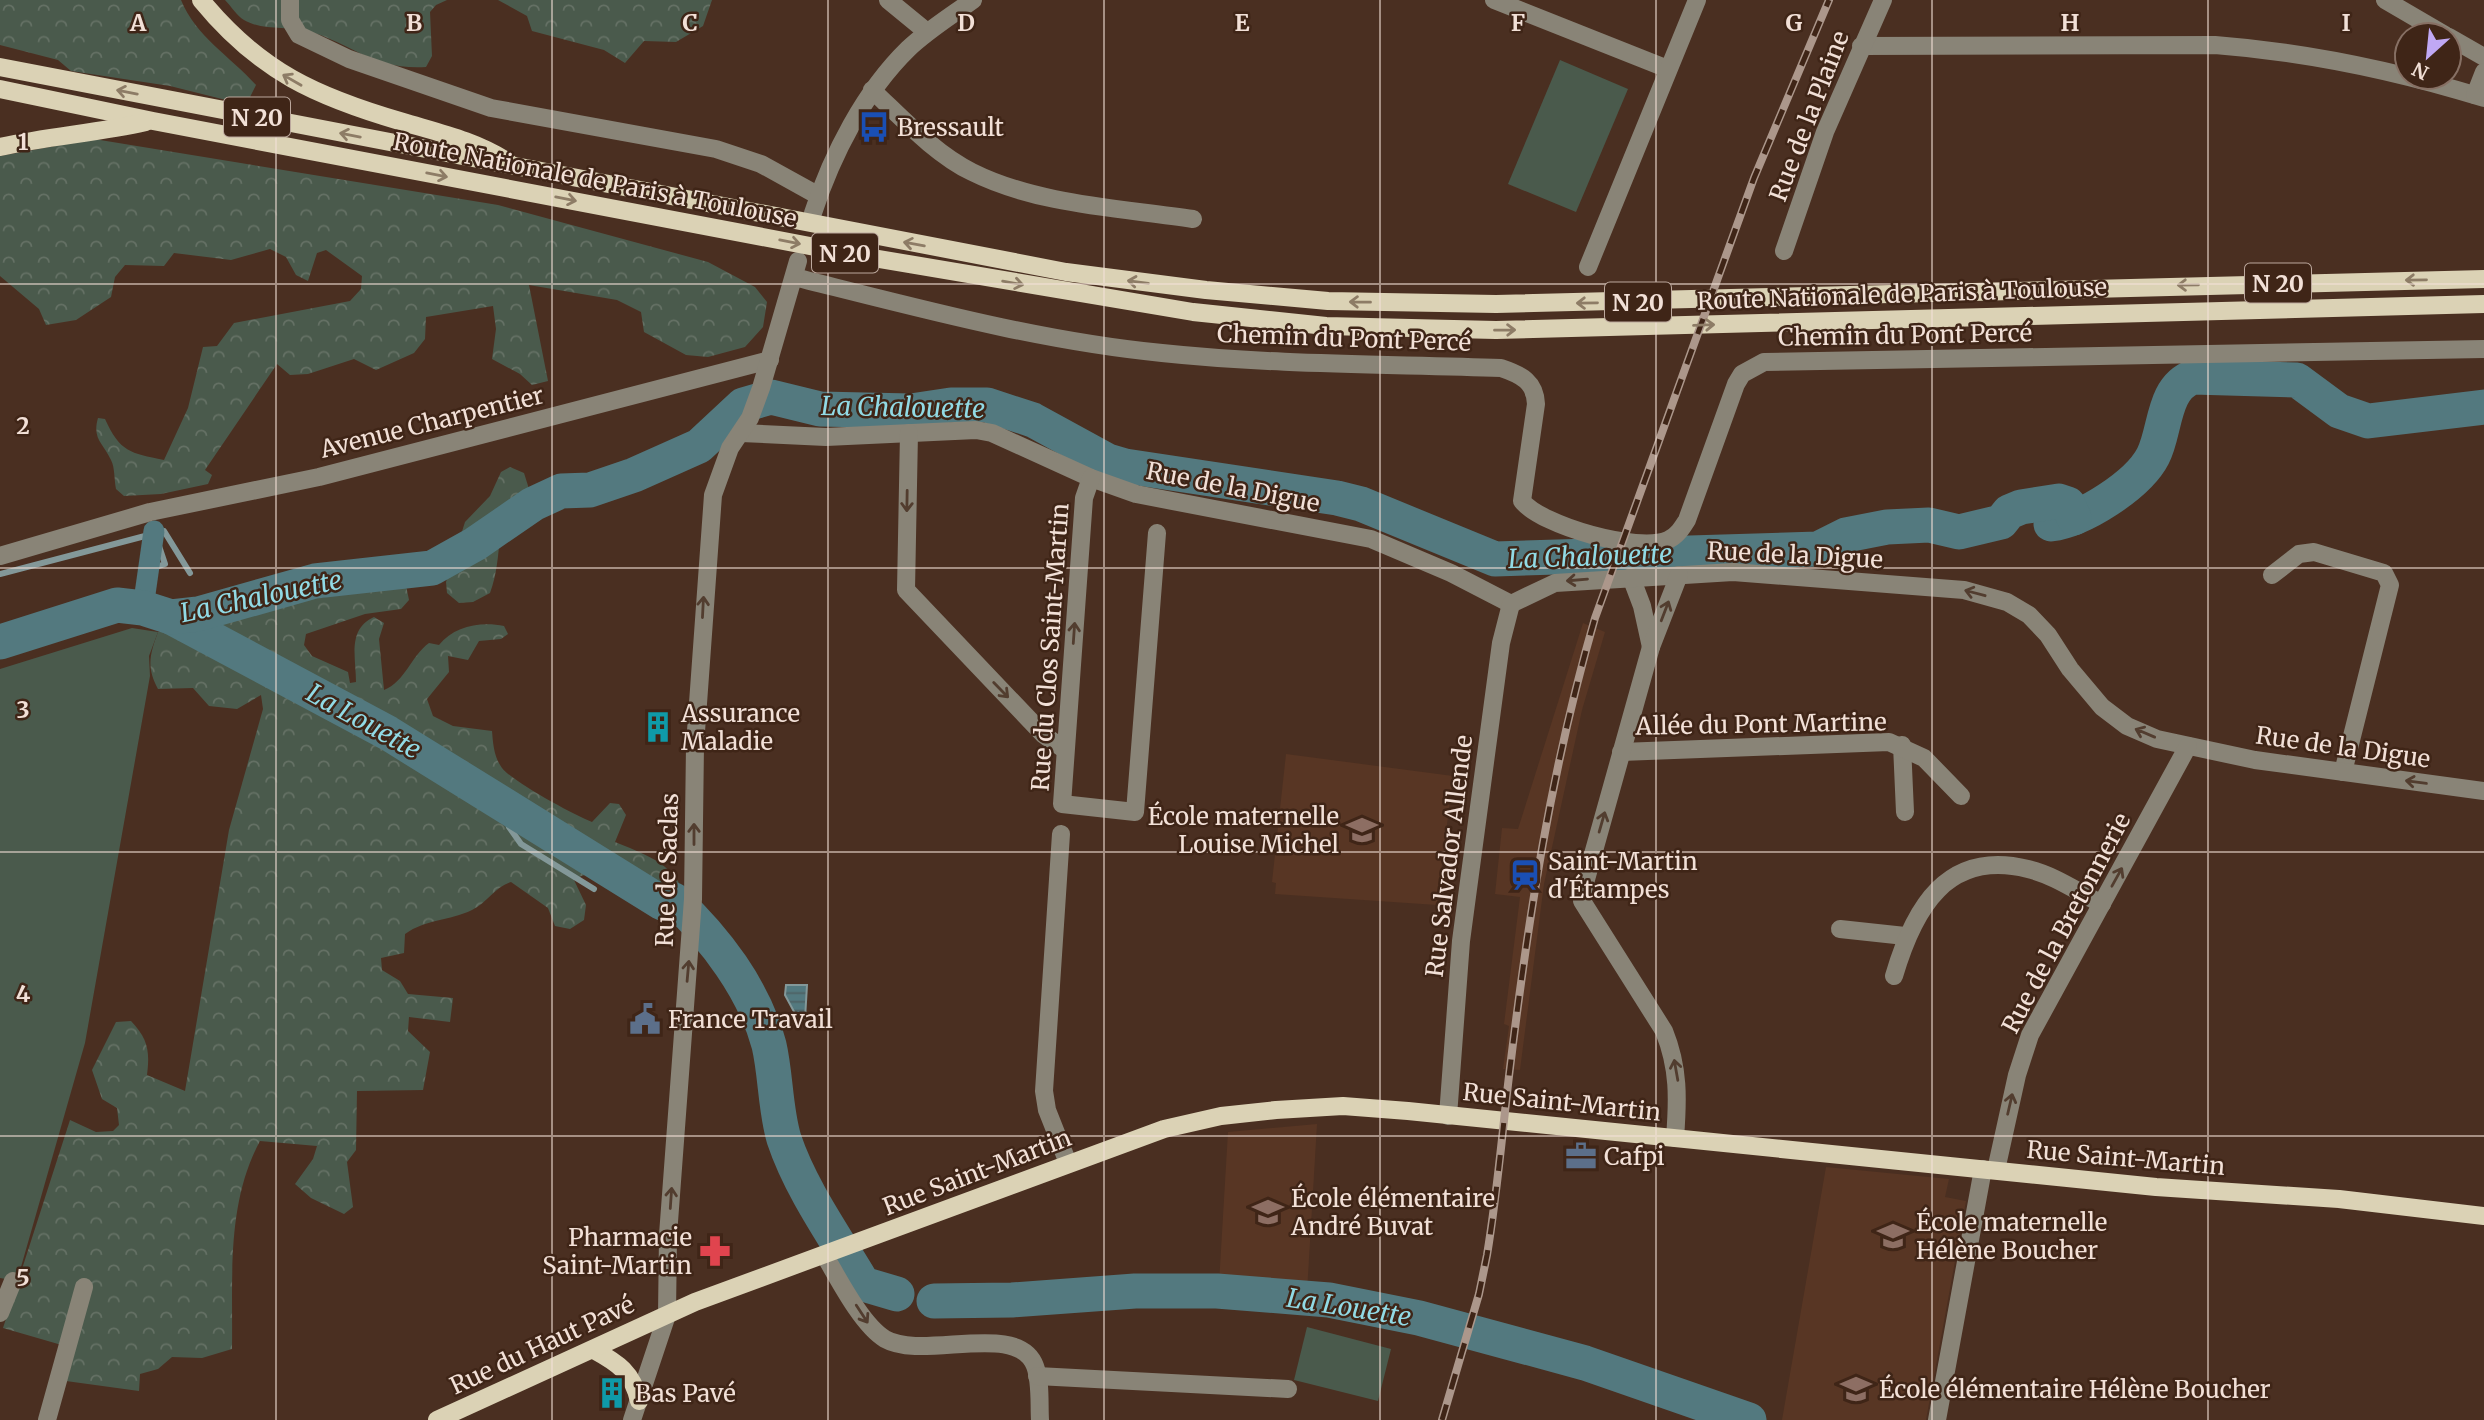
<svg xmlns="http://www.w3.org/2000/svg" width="2484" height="1420" viewBox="0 0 2484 1420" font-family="Merriweather,serif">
<defs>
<pattern id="forest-crowns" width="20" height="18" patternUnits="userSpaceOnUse" patternTransform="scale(1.75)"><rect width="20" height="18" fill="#4a5a4c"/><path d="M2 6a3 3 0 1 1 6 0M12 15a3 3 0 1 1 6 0" fill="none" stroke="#657165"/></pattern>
<pattern id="water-rules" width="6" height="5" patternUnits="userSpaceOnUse" patternTransform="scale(1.75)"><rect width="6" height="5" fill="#53797f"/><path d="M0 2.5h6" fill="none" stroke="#4e6163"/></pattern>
</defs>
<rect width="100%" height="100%" fill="#4a2f21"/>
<g fill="#583624">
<polygon points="1583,623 1605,632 1582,710 1544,884 1520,1070 1503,1069 1509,1026 1504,1024 1520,897 1495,894 1502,828 1518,829"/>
<polygon points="1286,754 1453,776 1437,905 1275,894 1276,883 1272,882"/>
<polygon points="1317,1124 1307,1292 1219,1284 1228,1132"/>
<polygon points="1826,1167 1949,1179 1945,1197 1966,1201 1926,1420 1782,1420"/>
</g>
<g fill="url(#forest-crowns)">
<path d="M 0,0 L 181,0 C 196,37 230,56 256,85 L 250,97 L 226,100 L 170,86 L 71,71 L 58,60 L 0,45 Z"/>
<path d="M 225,0 L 447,0 L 436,5 L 430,12 L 432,56 L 426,67 C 372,70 353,44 308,31 C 288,26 263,31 244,20 C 237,16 231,6 225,0 Z"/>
<polygon points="498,0 712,0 703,26 676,42 644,41 625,63 604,50 532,31 527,16"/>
<path d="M 94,139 L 498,205 L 708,262 L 755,287 L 767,302 L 763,327 L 745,347 L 708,357 L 686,355 L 644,332 L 641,312 L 617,300 L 529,285 L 548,381 L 532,385 L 520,374 L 492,359 L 496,329 L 493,306 L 426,317 L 425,339 L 414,353 L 376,370 L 354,359 L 308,374 L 290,375 L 277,364 L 205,470 L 212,475 L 208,484 L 161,494 L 124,496 L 116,489 C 114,480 115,467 111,460 C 103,443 92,439 98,418 L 105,419 C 120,452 130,453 164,460 L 188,408 L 203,347 L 217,346 L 234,323 L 350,301 L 361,289 L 362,276 L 326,250 L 317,253 L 308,281 L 296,275 L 286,257 L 270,249 L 231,260 L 174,253 L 164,266 L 125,265 L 115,277 L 111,297 L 76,320 L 46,325 L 39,309 L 0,276 L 0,156 Z"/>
<path d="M 510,467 L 524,473 L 529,489 C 518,502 502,520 500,537 C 498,556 497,574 490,593 L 473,602 L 459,603 L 447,593 L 446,582 L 465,522 L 490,496 L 501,472 Z"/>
<path d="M 389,562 L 402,566 L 409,600 L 401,609 L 365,614 L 306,634 L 304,645 L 312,656 L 348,672 L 350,683 L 356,682 C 356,658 347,629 374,617 L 384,623 L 379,639 L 384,690 C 405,682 411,656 429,643 L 439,645 C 454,626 481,621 504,626 L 508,634 L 501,639 L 479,641 L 468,660 L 448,656 L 449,672 L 427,699 L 433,716 L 453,726 L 492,731 C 493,744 494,757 502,768 C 513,782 574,815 592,822 L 610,803 L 619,804 L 626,815 L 615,842 C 641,853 672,862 683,891 L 676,902 C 647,893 602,860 574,880 L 586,905 L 584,920 L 570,929 L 555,926 L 548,908 L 511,882 C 495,887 487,903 472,910 C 449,921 426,919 405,934 L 404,953 L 381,958 L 382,970 L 400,981 L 408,994 L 453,998 L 450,1022 L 409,1017 L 408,1031 L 430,1052 L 423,1090 L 357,1091 L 356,1150 L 347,1162 L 353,1207 L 344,1214 L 311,1198 L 295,1184 L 313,1159 L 317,1146 L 260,1141 C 226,1204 233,1279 232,1349 L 202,1358 L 172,1357 L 158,1369 L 140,1374 L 139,1391 L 66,1381 L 72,1348 L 3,1328 L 70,1120 L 96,1132 L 113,1131 L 119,1125 L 117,1108 L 102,1099 L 92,1070 L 116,1022 L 131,1021 C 148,1039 150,1051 147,1075 L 185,1091 L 229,830 L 263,709 L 261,695 L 237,709 L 209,706 L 193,688 L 158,689 C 146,667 150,654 158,632 L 230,619 L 262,589 L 304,566 L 319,570 L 322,598 L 361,587 Z"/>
</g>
<g fill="#4a5a4c">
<polygon points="1560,60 1628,89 1576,212 1508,184"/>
<polygon points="132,628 158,632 149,656 150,676 85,1043 17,1281 0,1278 0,669"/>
<polygon points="1307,1327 1391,1349 1378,1401 1294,1380"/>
</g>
<polygon fill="url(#water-rules)" stroke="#839899" stroke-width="2" points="786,985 807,985 805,1019 798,1019 785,995"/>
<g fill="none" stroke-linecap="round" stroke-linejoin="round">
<g stroke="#839899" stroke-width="6">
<polyline points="0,574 164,531 190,573"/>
<polyline points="143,608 147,570 165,564 154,531"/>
<polyline points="503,803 509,827 521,844 594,889"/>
</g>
<polyline stroke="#53797f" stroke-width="21" points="143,608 154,531"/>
<g stroke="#53797f" stroke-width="35">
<path d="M 2051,524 C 2083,520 2138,485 2153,456 C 2166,431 2162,388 2193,377 L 2297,380 L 2339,411 L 2368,421 L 2484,407"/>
<path d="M 171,617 L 388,733 L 662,903 L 674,900 C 715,938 754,989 769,1045 C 776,1075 775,1109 784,1139 C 801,1190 836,1238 863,1284 L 897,1294"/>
<polyline points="0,642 117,605 143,608 171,617 198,614 315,581 432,568 475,544 533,504 561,491 590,490 634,475 699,446 743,405 771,397 820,409 911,411 951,405 987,405 1033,420 1108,461 1125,466 1337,498 1361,504 1495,559 1818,549 1846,535 1887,527 1929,525 1959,532 2001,522 2009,512 2021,507 2059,501 2068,504 2074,518"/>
<polyline points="934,1301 1012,1300 1135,1291 1217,1291 1329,1300 1419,1318 1585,1363 1749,1420"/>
</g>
<g stroke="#898477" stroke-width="18">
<polyline points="290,0 290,20 299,35 349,59 491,108 716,149 761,164 819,196"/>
<polyline points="888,0 927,32"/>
<polyline points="1494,0 1668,69"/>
<polyline points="2385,0 2445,35"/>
<polyline points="2449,37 2484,57"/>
<path d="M 1861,46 L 2215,45 C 2306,52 2397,71 2484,98"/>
<path d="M 872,90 C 902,118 935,154 972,172 C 1038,205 1121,208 1193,219"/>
<polyline points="2475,95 2484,72"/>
<path d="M 813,213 C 832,155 864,92 908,49 C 928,30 951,16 973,0"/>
<polyline points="1784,251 1825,132 1883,0"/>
<polyline points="1588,267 1697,0"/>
<path d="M 794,277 C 915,307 1038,341 1162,353 C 1275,365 1389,364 1501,368 C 1522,375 1535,382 1536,404 L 1522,501 C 1542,526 1638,553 1668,540 C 1677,536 1682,528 1687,520 L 1736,384 L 1742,374 L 1764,362 L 2484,349"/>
<polyline points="741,433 826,437 976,430 992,433 1091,478 1136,494 1371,539 1451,573 1511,604"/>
<polyline points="909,433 906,590 1044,735 1065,750"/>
<polyline points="1091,478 1084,498 1062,804 1135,812 1157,533"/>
<polyline points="0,556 150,512 319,477 770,360"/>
<polyline points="2272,575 2299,554 2314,552 2384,573 2390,585 2343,772"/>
<polyline points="1631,577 1642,606 1651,647"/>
<polyline points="1511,604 1555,583 1733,572 1964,590 2007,602 2029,615 2048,635 2070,669 2102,707 2127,726 2157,739 2255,760 2484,791"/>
<polyline points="1902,745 1905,812"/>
<polyline points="1621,752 1889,742 1924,758 1961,796"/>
<polyline points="1061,834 1044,1091 1047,1110 1068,1163"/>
<polyline points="1840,929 1905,936"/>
<path d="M 1894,976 C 1914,908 1947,849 2028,869 C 2054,875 2078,892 2102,904"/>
<polyline points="1448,1116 1461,941 1501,643 1511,604"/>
<path d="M 1675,1138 C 1678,1099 1679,1068 1664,1031 L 1582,901 L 1583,890 L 1651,647 L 1679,575"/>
<polyline points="1996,1170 2017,1075 2030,1035 2188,746"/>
<path d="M 825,1256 C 839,1280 862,1325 885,1339 C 923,1361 1018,1320 1035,1366 C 1041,1382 1039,1403 1040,1420"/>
<polyline points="0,1313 13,1281"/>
<polyline points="1037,1376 1288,1389"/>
<polyline points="47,1420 84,1287"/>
<polyline points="632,1420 667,1315 668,1235 693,899 695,745 713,495 730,448 750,418 761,388 798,261"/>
<polyline points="1937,1420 1983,1169"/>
</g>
<g stroke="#dbd2b5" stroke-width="18">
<path d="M 201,0 C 260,72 317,97 403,122 C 440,133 476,141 508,162"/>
<polyline points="0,67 1066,272 1206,290 1328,301 1496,304 2484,279"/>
<polyline points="0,89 153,121 873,258 1193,312 1326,326 1496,330 2484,304"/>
<path d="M 0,147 C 49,136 98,133 146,122"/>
<path d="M 594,1350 C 618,1363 633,1373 639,1401"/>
<polyline points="437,1420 695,1302 1164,1129 1221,1116 1276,1110 1343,1106 1408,1111 2156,1187 2339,1199 2484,1216"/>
</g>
<defs>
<path id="rail" d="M 1442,1420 L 1479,1294 L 1487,1255 C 1497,1195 1502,1135 1509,1076 C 1528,919 1551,770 1595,618 L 1754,178 L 1829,0"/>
</defs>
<use href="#rail" stroke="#ac978b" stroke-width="8"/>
<use href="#rail" stroke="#3f2517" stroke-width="5" stroke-dasharray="16" stroke-linecap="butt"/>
</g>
<defs><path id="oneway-shaft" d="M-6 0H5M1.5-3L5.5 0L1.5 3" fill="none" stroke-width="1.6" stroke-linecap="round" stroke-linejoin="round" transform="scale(1.75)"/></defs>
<g stroke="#8d7c66">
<use href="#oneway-shaft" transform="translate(292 80) rotate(-150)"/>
<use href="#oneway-shaft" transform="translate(127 92) rotate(-169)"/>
<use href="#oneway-shaft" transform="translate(350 135) rotate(-169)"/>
<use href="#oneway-shaft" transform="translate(437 175) rotate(11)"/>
<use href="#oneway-shaft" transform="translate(566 199) rotate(11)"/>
<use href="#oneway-shaft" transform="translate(790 242) rotate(11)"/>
<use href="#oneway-shaft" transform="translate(914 244) rotate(-170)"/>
<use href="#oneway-shaft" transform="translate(2416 280) rotate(179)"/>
<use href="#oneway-shaft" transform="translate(1138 282) rotate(-173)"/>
<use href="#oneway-shaft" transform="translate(1013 283) rotate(10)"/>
<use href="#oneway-shaft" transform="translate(2188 285) rotate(179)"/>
<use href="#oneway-shaft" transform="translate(1360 302) rotate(-179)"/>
<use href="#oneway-shaft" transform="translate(1587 303) rotate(179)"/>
<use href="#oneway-shaft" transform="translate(1704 325) rotate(-2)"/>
<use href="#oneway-shaft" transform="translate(1505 330) rotate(-1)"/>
</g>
<g stroke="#523d2f">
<use href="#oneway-shaft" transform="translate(907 501) rotate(91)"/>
<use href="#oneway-shaft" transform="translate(1577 580) rotate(175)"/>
<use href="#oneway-shaft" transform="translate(1975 593) rotate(-165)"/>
<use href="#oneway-shaft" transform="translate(703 607) rotate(-87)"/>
<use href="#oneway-shaft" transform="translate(1665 611) rotate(-69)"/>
<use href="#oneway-shaft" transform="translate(1074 633) rotate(-86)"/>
<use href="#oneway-shaft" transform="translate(1001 690) rotate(46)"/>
<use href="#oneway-shaft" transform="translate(2145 733) rotate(-157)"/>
<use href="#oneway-shaft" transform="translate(2416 782) rotate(-172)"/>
<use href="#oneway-shaft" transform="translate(1602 822) rotate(-74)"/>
<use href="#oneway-shaft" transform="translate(694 834) rotate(-90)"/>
<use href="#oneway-shaft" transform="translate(2117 877) rotate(-61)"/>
<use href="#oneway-shaft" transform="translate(688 971) rotate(-85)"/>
<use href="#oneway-shaft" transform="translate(1676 1070) rotate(-100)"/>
<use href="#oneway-shaft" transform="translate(2010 1104) rotate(-77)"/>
<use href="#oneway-shaft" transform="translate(671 1198) rotate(-86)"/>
<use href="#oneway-shaft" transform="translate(862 1314) rotate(57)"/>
</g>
<path fill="none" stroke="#f2e0d7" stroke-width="2" stroke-opacity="0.55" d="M 276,0 L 276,1420M 552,0 L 552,1420M 828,0 L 828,1420M 1104,0 L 1104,1420M 1380,0 L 1380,1420M 1656,0 L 1656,1420M 1932,0 L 1932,1420M 2208,0 L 2208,1420M 0,284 L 2484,284M 0,568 L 2484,568M 0,852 L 2484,852M 0,1136 L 2484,1136"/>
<defs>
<symbol id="bus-bare" viewBox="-9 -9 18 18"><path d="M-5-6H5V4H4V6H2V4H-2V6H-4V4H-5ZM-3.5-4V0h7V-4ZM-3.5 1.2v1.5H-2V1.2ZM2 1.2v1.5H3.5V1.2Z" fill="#1a4fb4" stroke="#3f2517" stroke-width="2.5" paint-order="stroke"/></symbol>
<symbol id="building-bare" viewBox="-9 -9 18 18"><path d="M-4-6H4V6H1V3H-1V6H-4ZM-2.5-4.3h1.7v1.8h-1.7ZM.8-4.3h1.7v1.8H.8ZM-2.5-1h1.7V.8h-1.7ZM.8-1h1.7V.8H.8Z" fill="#0f9aa8" stroke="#3f2517" stroke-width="2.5" paint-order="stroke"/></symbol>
<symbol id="school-bare" viewBox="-9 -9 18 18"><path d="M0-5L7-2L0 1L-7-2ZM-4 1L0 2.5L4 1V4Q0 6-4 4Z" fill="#8d6e63" stroke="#3f2517" stroke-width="2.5" paint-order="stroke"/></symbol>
<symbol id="station-bare" viewBox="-9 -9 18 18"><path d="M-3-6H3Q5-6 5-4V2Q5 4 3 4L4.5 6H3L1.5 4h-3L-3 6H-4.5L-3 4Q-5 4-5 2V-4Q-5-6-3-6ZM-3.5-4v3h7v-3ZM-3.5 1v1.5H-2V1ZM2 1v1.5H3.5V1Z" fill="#1a4fb4" stroke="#3f2517" stroke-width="2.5" paint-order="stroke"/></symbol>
<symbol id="civic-bare" viewBox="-9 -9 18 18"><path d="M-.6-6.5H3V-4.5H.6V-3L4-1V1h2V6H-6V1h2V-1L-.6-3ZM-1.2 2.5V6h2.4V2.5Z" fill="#5c6f8a" stroke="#3f2517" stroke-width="2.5" paint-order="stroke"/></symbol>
<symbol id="office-bare" viewBox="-9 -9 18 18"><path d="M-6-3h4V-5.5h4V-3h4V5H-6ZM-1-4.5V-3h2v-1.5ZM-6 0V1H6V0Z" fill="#5c6f8a" stroke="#3f2517" stroke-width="2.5" paint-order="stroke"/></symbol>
<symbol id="pharmacy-bare" viewBox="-9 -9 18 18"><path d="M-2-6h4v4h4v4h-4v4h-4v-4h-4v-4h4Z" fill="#e0444e" stroke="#3f2517" stroke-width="2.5" paint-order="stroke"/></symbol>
</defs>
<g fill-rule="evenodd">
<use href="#bus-bare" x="852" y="105" width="44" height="44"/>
<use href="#building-bare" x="636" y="705" width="44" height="44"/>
<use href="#school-bare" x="1340" y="808" width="44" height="44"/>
<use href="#station-bare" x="1503" y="853" width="44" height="44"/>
<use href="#civic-bare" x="623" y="997" width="44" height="44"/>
<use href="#office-bare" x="1559" y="1134" width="44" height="44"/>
<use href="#school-bare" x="1246" y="1190" width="44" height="44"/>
<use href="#school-bare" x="1871" y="1214" width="44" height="44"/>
<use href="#pharmacy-bare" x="693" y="1229" width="44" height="44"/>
<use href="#school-bare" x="1834" y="1367" width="44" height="44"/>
<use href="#building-bare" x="590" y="1371" width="44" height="44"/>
</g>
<g text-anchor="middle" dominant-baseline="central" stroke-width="5" stroke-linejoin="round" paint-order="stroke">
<g fill="#3f2517" stroke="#bca89d" stroke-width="2">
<rect x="224" y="97.5" width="66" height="39" rx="5"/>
<rect x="812" y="233.5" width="66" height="39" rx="5"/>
<rect x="2245" y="263.5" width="66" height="39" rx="5"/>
<rect x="1605" y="282.5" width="66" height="39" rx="5"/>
</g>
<g font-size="23" font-weight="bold" fill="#f2e0d7">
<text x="257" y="117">N 20</text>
<text x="845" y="253">N 20</text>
<text x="2278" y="283">N 20</text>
<text x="1638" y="302">N 20</text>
</g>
<g font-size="24" fill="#f2e0d7" stroke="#3f2517">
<text transform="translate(1809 116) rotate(-69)">Rue de la Plaine</text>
<text transform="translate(595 180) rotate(11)">Route Nationale de Paris à Toulouse</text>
<text transform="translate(1902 294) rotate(-2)">Route Nationale de Paris à Toulouse</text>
<text transform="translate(1905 335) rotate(-1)">Chemin du Pont Percé</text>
<text transform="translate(1344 338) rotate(2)">Chemin du Pont Percé</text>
<text transform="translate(432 422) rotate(-14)">Avenue Charpentier</text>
<text transform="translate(1233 487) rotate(11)">Rue de la Digue</text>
<text transform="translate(1795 555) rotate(3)">Rue de la Digue</text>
<text transform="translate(1050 647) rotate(-86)">Rue du Clos Saint-Martin</text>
<text transform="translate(1761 724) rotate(-1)">Allée du Pont Martine</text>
<text transform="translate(2343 747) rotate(8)">Rue de la Digue</text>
<text transform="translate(1449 856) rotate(-83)">Rue Salvador Allende</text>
<text transform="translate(667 870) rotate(-88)">Rue de Saclas</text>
<text transform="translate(2066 923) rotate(-62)">Rue de la Bretonnerie</text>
<text transform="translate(1562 1102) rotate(6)">Rue Saint-Martin</text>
<text transform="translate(2126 1158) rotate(5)">Rue Saint-Martin</text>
<text transform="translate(977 1172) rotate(-21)">Rue Saint-Martin</text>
<text transform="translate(542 1345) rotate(-25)">Rue du Haut Pavé</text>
</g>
<g font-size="24" fill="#f2e0d7" stroke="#3f2517" text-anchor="start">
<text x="897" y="127">Bressault</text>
<text x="681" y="713">Assurance<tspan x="681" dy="28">Maladie</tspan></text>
<text x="1339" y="816" text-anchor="end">École maternelle<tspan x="1339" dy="28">Louise Michel</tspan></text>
<text x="1548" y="861">Saint-Martin<tspan x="1548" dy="28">d'Étampes</tspan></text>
<text x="668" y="1019">France Travail</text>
<text x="1604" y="1156">Cafpi</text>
<text x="1291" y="1198">École élémentaire<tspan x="1291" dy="28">André Buvat</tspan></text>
<text x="1916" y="1222">École maternelle<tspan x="1916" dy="28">Hélène Boucher</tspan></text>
<text x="692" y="1237" text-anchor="end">Pharmacie<tspan x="692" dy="28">Saint-Martin</tspan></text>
<text x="1879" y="1389">École élémentaire Hélène Boucher</text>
<text x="635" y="1393">Bas Pavé</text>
</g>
<g font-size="26" font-style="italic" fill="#91dae5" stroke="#3f2517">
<text transform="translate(903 407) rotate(1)">La Chalouette</text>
<text transform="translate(1590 556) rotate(-2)">La Chalouette</text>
<text transform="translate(261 596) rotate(-12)">La Chalouette</text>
<text transform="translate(364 721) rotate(29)">La Louette</text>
<text transform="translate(1349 1307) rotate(9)">La Louette</text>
</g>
</g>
<g font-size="23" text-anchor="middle" font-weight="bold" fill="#f2e0d7" stroke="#3f2517" stroke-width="5" stroke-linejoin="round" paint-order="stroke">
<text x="138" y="31">A</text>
<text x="414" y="31">B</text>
<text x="690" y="31">C</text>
<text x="966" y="31">D</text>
<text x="1242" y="31">E</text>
<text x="1518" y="31">F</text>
<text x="1794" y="31">G</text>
<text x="2070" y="31">H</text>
<text x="2346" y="31">I</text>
<text x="23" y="150">1</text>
<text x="23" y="434">2</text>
<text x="23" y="718">3</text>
<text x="23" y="1002">4</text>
<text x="23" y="1286">5</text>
</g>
<g transform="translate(2428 56) rotate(207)"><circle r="33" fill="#3f2517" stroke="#877064" stroke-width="2"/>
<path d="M0-5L12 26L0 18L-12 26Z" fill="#c0a8f4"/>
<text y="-10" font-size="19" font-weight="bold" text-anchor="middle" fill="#f2e0d7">N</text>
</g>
</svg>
